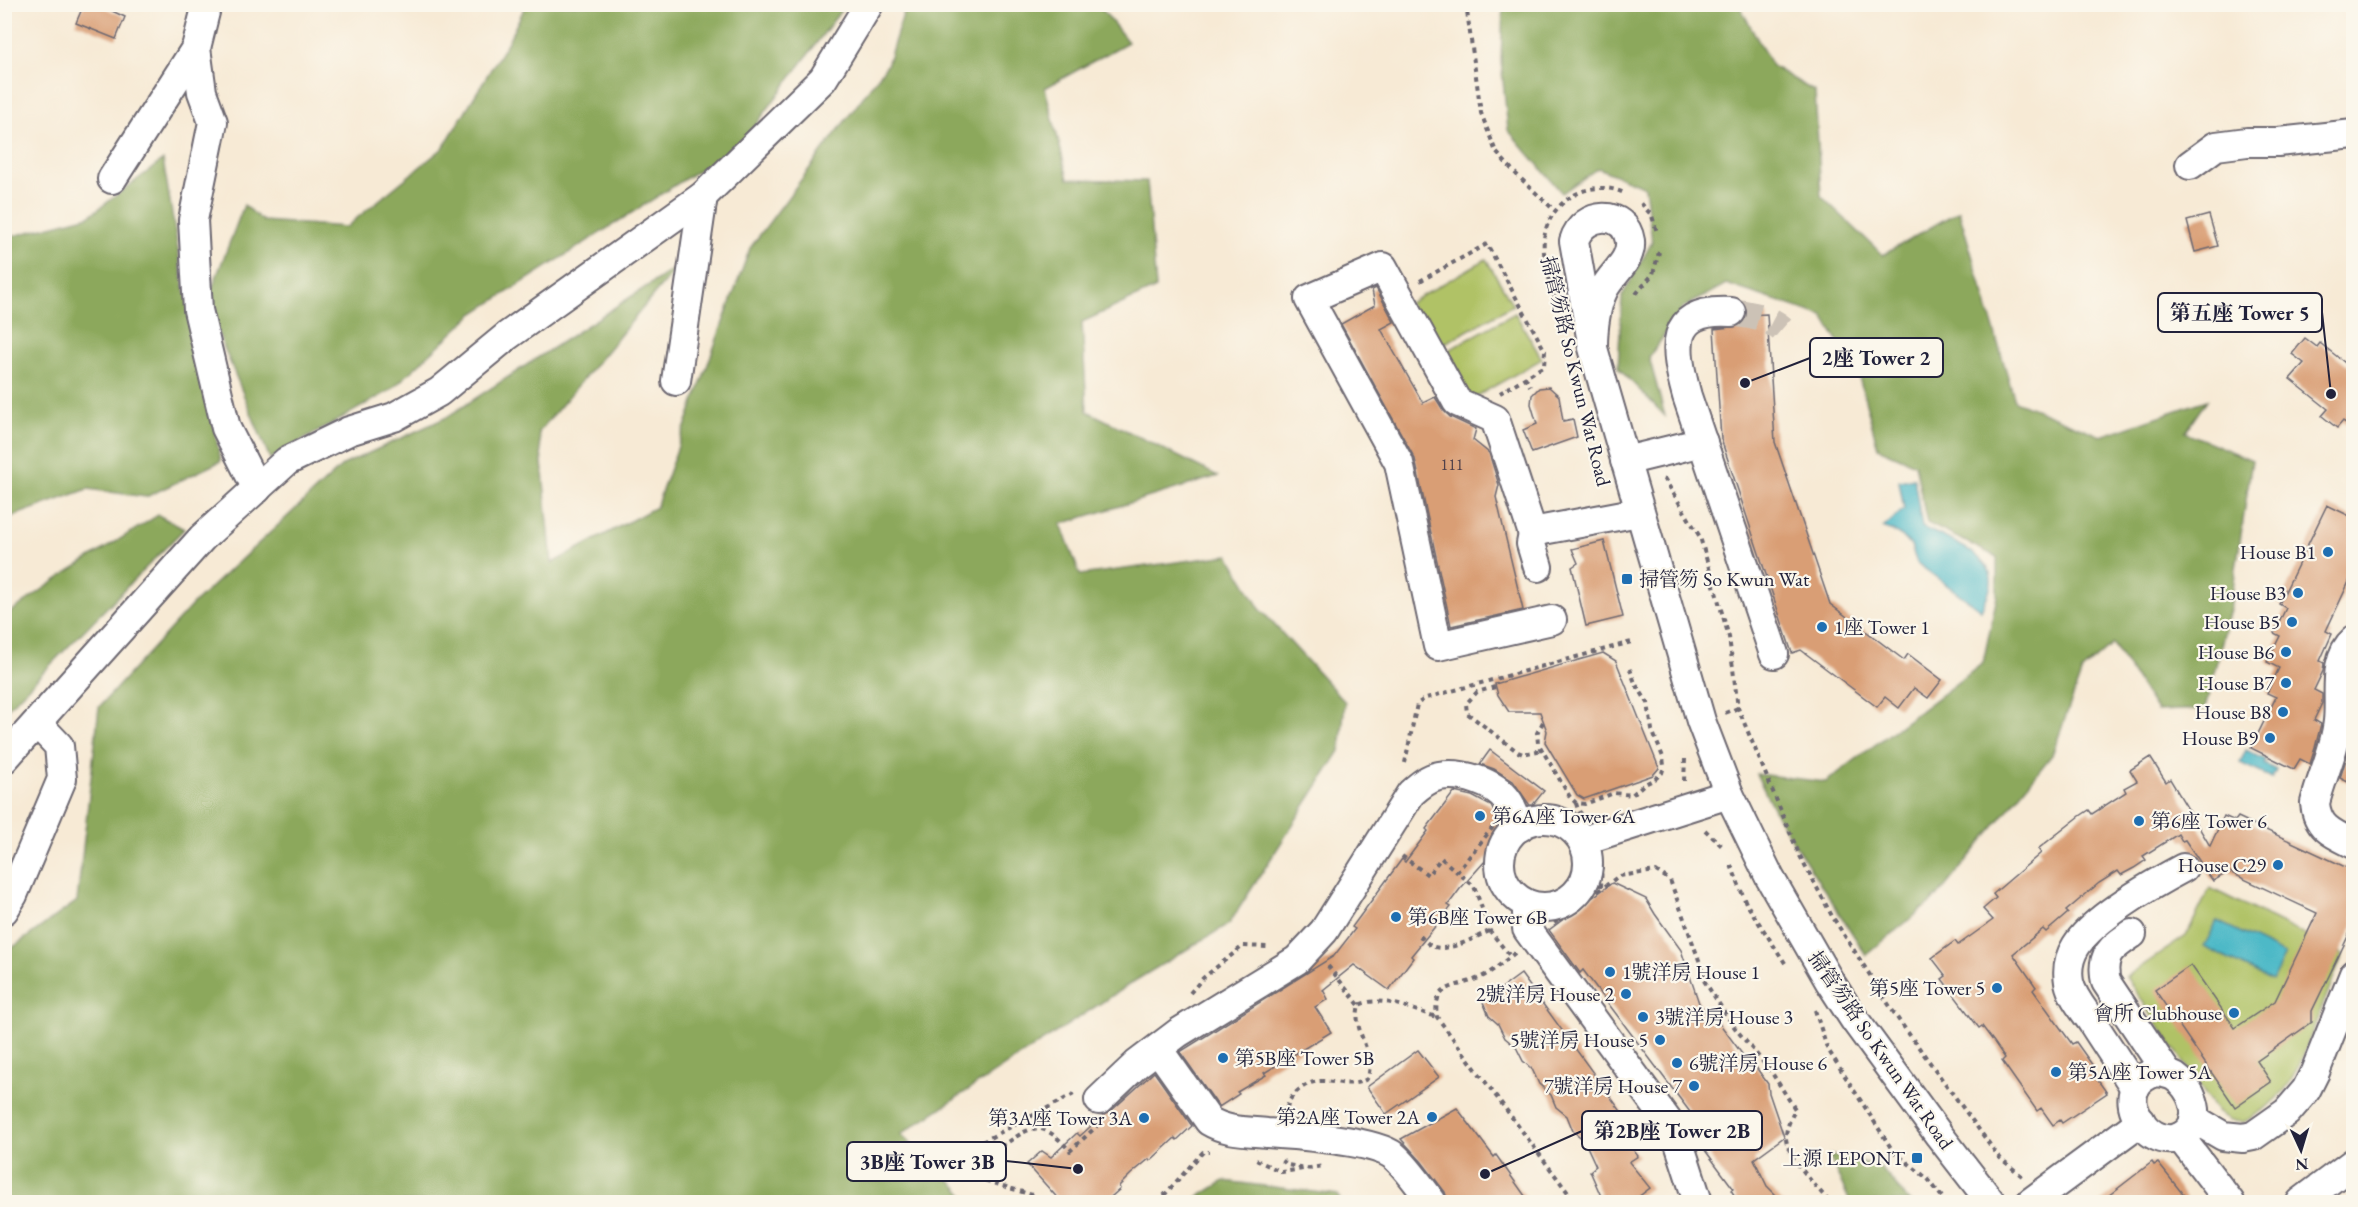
<svg xmlns="http://www.w3.org/2000/svg" width="2358" height="1207" viewBox="0 0 2358 1207" font-family="'EB Garamond','Noto Serif TC',serif">
<rect width="100%" height="100%" fill="#fbf7ec"/>
<filter id="ink" filterUnits="userSpaceOnUse"><feTurbulence type="fractalNoise" baseFrequency=".0167" numOctaves="2"/><feDisplacementMap in="SourceGraphic" scale="12" xChannelSelector="R" yChannelSelector="G"/><feConvolveMatrix kernelMatrix="1 2 1 2 8 2 1 2 1" color-interpolation-filters="sRGB"/></filter>
<filter id="wash" filterUnits="userSpaceOnUse"><feTurbulence type="fractalNoise" baseFrequency=".008" numOctaves="4" result="noise"/><feDisplacementMap in="SourceGraphic" scale="24" xChannelSelector="R" yChannelSelector="G"/><feGaussianBlur stdDeviation="1.35" result="paint"/><feColorMatrix in="noise" values="0 0 0 0 0 0 0 0 0 0 0 0 0 0 0 0 0 1.4 0 .05"/><feComposite in="paint" operator="in"/></filter>
<g filter="url(#wash)">
<rect width="100%" height="100%" fill="#f7ead5"/>
<g fill="#b0c266" stroke="#697250" stroke-width="1.5">
<polygon points="1486,259 1513,305 1435,349 1409,303"/>
<polygon points="1515,313 1542,359 1465,403 1438,356"/>
<polygon points="2210,888 2343,954 2299,1066 2284,1091 2266,1108 2246,1121 2230,1120 2218,1113 2126,977 2186,936"/>
</g>
<g fill="#8ca85b" stroke="#57654b" stroke-width="1.5">
<polygon points="526,5 845,5 743,142 473,314 391,390 270,459 206,304 244,205 263,221 346,227 443,148 507,43"/>
<polygon points="906,5 1101,5 1101,8 1128,42 1045,88 1068,179 1147,181 1156,288 1082,322 1087,411 1218,476 1061,524 1080,575 1229,555 1260,609 1345,702 1340,751 1229,924 1133,982 901,1134 958,1188 969,1202 5,1202 5,953 77,901 99,707 193,604 343,465 447,417 678,266 539,432 552,563 656,507 750,248 887,65"/>
<polygon points="1503,5 1739,5 1772,66 1815,92 1821,196 1883,255 1959,211 2015,401 2101,436 2207,400 2185,432 2252,460 2230,609 2205,709 2157,711 2113,644 2082,671 2052,755 1937,897 1866,955 1778,818 1756,774 1826,782 1983,663 1997,596 1997,557 1927,523 1915,464 1878,448 1859,377 1823,316 1726,284 1684,307 1649,357 1665,416 1618,368 1622,296 1652,242 1645,187 1598,168 1562,193 1508,130 1501,61"/>
<polygon points="163,160 183,279 221,461 146,497 88,489 5,519 5,238 89,216"/>
<polygon points="158,515 184,529 5,711 5,616 69,571"/>
<polygon points="1829,1155 1879,1166 1910,1202 1850,1202"/>
<polygon points="1224,1181 1338,1195 1341,1202 1190,1202"/>
</g>
<g fill="#4db9c7" stroke="#386e81" stroke-width="1.5">
<path d="M 1914,478 L 1922,527 C 1942,537 1990,553 1991,579 C 1992,590 1985,600 1981,610 L 1917,563 L 1911,546 L 1905,539 L 1891,530 L 1883,528 L 1904,509 L 1899,481 Z"/>
<polygon points="2246,750 2266,760 2264,764 2276,770 2272,778 2240,763"/>
<polygon points="2217,921 2285,954 2272,981 2204,947"/>
</g>
<g id="blocks">
<g fill="#d99e75">
<polygon points="84,4 97,4 125,17 116,39 76,23"/>
<polygon points="2209,215 2218,246 2195,252 2187,221"/>
<polygon points="1376,288 1394,322 1381,329 1423,403 1435,397 1443,410 1450,417 1476,429 1473,440 1489,453 1499,485 1496,497 1523,610 1451,626 1415,459 1341,324 1375,305 1372,290"/>
<polygon points="1767,314 1775,442 1830,604 1904,660 1908,654 1942,680 1928,698 1914,688 1899,708 1885,697 1877,707 1801,650 1792,653 1721,439 1714,329 1739,326 1745,320 1747,315"/>
<polygon points="2305,338 2317,347 2320,343 2354,370 2354,430 2343,421 2337,428 2322,416 2328,409 2290,379 2304,363 2292,354"/>
<polygon points="1549,387 1559,396 1563,421 1573,419 1577,437 1532,453 1523,430 1537,424 1531,404 1532,395 1539,388"/>
<polygon points="2327,505 2354,518 2354,571 2326,631 2332,634 2320,661 2324,663 2323,671 2314,690 2322,694 2322,703 2314,720 2321,724 2315,748 2310,764 2300,759 2294,769 2251,748 2276,697 2267,693 2279,668 2267,662 2280,636 2274,633 2286,608 2279,604"/>
<polygon points="1604,541 1623,617 1586,626 1572,567 1578,563 1572,549"/>
<polygon points="1603,653 1616,661 1659,768 1653,775 1584,799 1577,795 1545,742 1547,731 1540,712 1509,712 1498,695 1495,684"/>
<polygon points="2350,747 2354,748 2354,785 2340,778"/>
<polygon points="1490,750 1544,791 1531,807 1513,781 1494,769 1480,764"/>
<polygon points="2150,757 2166,782 2170,779 2210,846 2224,816 2235,821 2238,817 2354,871 2354,924 2312,1011 2312,1022 2257,1061 2271,1082 2235,1107 2155,990 2191,965 2235,1028 2275,1001 2317,913 2225,870 2227,873 2213,881 2185,840 2182,841 2178,834 2143,856 2146,860 2134,868 2121,875 2118,871 2099,883 2066,911 2068,913 2046,932 2043,929 2013,954 2036,987 2033,990 2072,1044 2076,1042 2093,1066 2089,1068 2107,1093 2062,1123 2060,1120 2053,1125 2041,1108 2037,1111 2002,1061 2005,1058 1994,1042 1982,1026 1979,1028 1942,979 1946,976 1932,958 1955,941 1958,945 1993,920 1983,909 1996,898 1993,894 2041,853 2038,849 2080,816 2089,810 2092,814 2126,792 2124,788 2137,781 2130,770"/>
<polygon points="1454,792 1472,796 1491,806 1504,831 1491,849 1493,851 1486,860 1460,889 1448,905 1451,907 1411,956 1413,958 1389,990 1354,965 1323,990 1328,999 1315,1007 1331,1032 1264,1073 1266,1075 1237,1092 1239,1094 1219,1107 1180,1052 1334,956 1355,929 1352,927 1402,859 1405,862 1428,831 1426,829 1432,821"/>
<polygon points="1612,883 1646,899 1655,914 1681,950 1699,1003 1708,1015 1720,1024 1745,1058 1753,1063 1768,1084 1769,1093 1784,1137 1754,1159 1767,1186 1784,1203 1739,1203 1731,1190 1733,1188 1699,1142 1706,1136 1696,1120 1583,970 1580,973 1549,930"/>
<polygon points="1521,974 1631,1125 1620,1133 1638,1156 1629,1162 1650,1188 1630,1203 1604,1203 1590,1171 1596,1166 1584,1140 1573,1131 1567,1116 1556,1107 1551,1095 1539,1084 1532,1069 1523,1061 1516,1047 1505,1038 1498,1024 1489,1016 1483,1002"/>
<polygon points="1418,1050 1439,1077 1386,1114 1367,1087"/>
<polygon points="1154,1072 1192,1126 1177,1140 1175,1138 1150,1161 1149,1159 1131,1174 1119,1186 1120,1189 1104,1203 1062,1203 1027,1164 1042,1151 1051,1157 1077,1133 1080,1136 1102,1116 1110,1112"/>
<polygon points="1457,1108 1494,1157 1496,1155 1530,1203 1448,1203 1445,1192 1422,1162 1401,1139"/>
<polygon points="2152,1162 2154,1165 2158,1163 2190,1203 2099,1203"/>
</g>
</g>
</g>
<g filter="url(#ink)">
<use href="#blocks" fill-opacity="0" stroke="#6d6871" stroke-width="1.5"/>
<g fill="none" stroke-linecap="round" stroke-linejoin="round">
<path stroke="#ccc2b6" stroke-width="28" stroke-dasharray="28 14" stroke-linecap="butt" d="M 1731,312 C 1750,315 1767,316 1782,329"/>
<defs>
<g id="minor">
<polyline points="196,48 202,92 213,122 193,220 198,310 226,428 257,489"/>
<polyline points="2190,165 2216,146 2247,142 2278,142 2354,134"/>
<polyline points="112,179 196,48 207,4"/>
<path d="M 1731,312 C 1667,308 1674,349 1687,396 L 1774,654"/>
<path d="M 1593,348 C 1593,328 1595,307 1604,289 C 1612,273 1632,261 1630,241 C 1625,209 1583,211 1574,241 L 1593,348 L 1604,387 L 1701,721 L 1729,794 L 1770,878 L 1830,982 L 1854,1019 L 1939,1135 L 1991,1202"/>
<polyline points="676,381 703,196"/>
<polyline points="1625,461 1703,442"/>
<polyline points="1533,534 1495,419 1457,402 1383,267 1309,299 1399,463 1438,646 1552,620"/>
<polyline points="1538,567 1531,544 1533,534 1543,530 1639,512"/>
<path d="M 2354,640 C 2332,659 2341,695 2338,721 C 2335,750 2322,775 2315,803 C 2317,828 2333,834 2354,844"/>
<polyline points="4,759 202,538 287,461 349,431 394,417 439,392 507,336 703,196 823,79 869,4"/>
<circle cx="1544" cy="863" r="44"/>
<polyline points="1583,842 1597,836 1729,794"/>
<polyline points="1527,904 1527,929 1669,1123 1678,1140 1698,1202"/>
<polyline points="4,910 13,895 62,779 59,746 37,723"/>
<path d="M 2132,934 C 2111,948 2100,955 2106,982 L 2167,1073"/>
<path d="M 1158,1049 L 1209,1121 C 1227,1132 1247,1131 1267,1133 C 1295,1135 1374,1140 1394,1156 C 1407,1167 1422,1189 1432,1202"/>
<path d="M 2157,1072 C 2164,1073 2170,1074 2175,1077 C 2191,1088 2203,1114 2189,1130 C 2156,1166 2100,1087 2157,1072 Z"/>
<path d="M 2135,1088 C 2121,1066 2106,1044 2092,1022 C 2084,1010 2072,997 2069,982 C 2067,970 2069,957 2076,946 C 2093,918 2153,884 2183,868"/>
<path d="M 1099,1100 L 1137,1064 L 1178,1033 L 1297,960 L 1324,931 L 1411,793 C 1419,786 1428,778 1439,776 C 1461,772 1495,782 1508,801 C 1513,808 1516,819 1520,827"/>
<polyline points="2194,1119 2223,1136 2243,1138 2253,1136 2287,1112 2306,1090 2315,1072 2354,974"/>
<polyline points="2180,1137 2230,1202"/>
<polyline points="2031,1202 2141,1121"/>
<polyline points="2301,1202 2353,1163"/>
</g>
</defs>
<use href="#minor" stroke="#6d6871" stroke-width="32"/>
<g stroke="#6d6871" stroke-width="4" stroke-dasharray="4.5 4.5" stroke-linecap="butt">
<polyline points="1466,4 1481,113 1496,152 1517,175 1553,209"/>
<polyline points="1641,203 1652,216 1657,232"/>
<polyline points="1420,281 1487,244 1545,351 1544,366 1500,393"/>
<polyline points="1636,294 1653,274 1659,252"/>
<path d="M 1555,299 C 1550,280 1542,259 1544,239 C 1548,201 1590,177 1624,193"/>
<polyline points="1525,377 1530,386"/>
<polyline points="1664,478 1700,537 1729,637 1738,708 1799,854 1832,916 1898,1019 1999,1157 2022,1176"/>
<polyline points="1495,687 1477,692 1466,704 1467,713 1518,752 1523,754 1542,750"/>
<polyline points="1725,713 1738,708"/>
<polyline points="1543,722 1537,733 1538,743 1570,797 1576,803 1585,804 1614,793 1632,795 1643,785 1655,779 1662,773 1664,766 1663,757 1652,730 1648,703 1635,683 1630,669"/>
<polyline points="1405,763 1417,704 1426,698 1635,641"/>
<polyline points="1684,781 1685,759"/>
<polyline points="1576,803 1578,810 1582,815"/>
<polyline points="1493,827 1457,872 1474,886 1490,931 1510,956"/>
<polyline points="1705,830 1724,848"/>
<polyline points="1402,856 1428,875 1441,858 1457,872"/>
<polyline points="1731,865 1746,903 1787,966"/>
<polyline points="1601,887 1602,862"/>
<path d="M 1554,923 L 1619,876 L 1656,871 L 1670,880 L 1704,974 L 1701,976 L 1735,1028 L 1772,1073 L 1795,1109 C 1792,1117 1786,1127 1786,1136 C 1785,1156 1818,1187 1829,1202"/>
<path d="M 1420,936 C 1423,939 1427,943 1430,945 C 1447,955 1474,937 1490,931"/>
<path d="M 1515,953 C 1504,961 1492,973 1479,978 C 1457,988 1432,983 1437,1017 L 1575,1202"/>
<polyline points="1328,966 1359,1005"/>
<polyline points="1190,993 1203,978 1243,946 1267,947"/>
<polyline points="1815,1010 1827,1048 1893,1151 1928,1179 1946,1202"/>
<path d="M 1287,1108 C 1289,1094 1307,1081 1321,1081 C 1338,1081 1351,1088 1367,1079 C 1378,1052 1351,1034 1359,1005 C 1381,994 1414,1011 1437,1017"/>
<path d="M 982,1142 L 989,1153 L 994,1152 C 1028,1129 1038,1114 1070,1151 L 1097,1126"/>
<polyline points="1256,1160 1282,1172 1324,1166"/>
<polyline points="1282,1160 1287,1165 1312,1169"/>
<polyline points="1039,1202 1032,1195 974,1177 965,1159 965,1154 982,1142 1074,1094"/>
<polyline points="1158,1202 1203,1152 1209,1152"/>
</g>
<use href="#minor" stroke="#fff" stroke-width="28"/>
</g>
</g>
<g fill="#1f6fb2" stroke="#fbf7ec" stroke-width="2">
<circle cx="2328" cy="552" r="6"/>
<rect x="1621" y="573" width="12" height="12" rx="3"/>
<circle cx="2298" cy="593" r="6"/>
<circle cx="2292" cy="622" r="6"/>
<circle cx="1822" cy="627" r="6"/>
<circle cx="2286" cy="652" r="6"/>
<circle cx="2286" cy="683" r="6"/>
<circle cx="2283" cy="712" r="6"/>
<circle cx="2270" cy="738" r="6"/>
<circle cx="1480" cy="816" r="6"/>
<circle cx="2139" cy="821" r="6"/>
<circle cx="2278" cy="865" r="6"/>
<circle cx="1396" cy="917" r="6"/>
<circle cx="1610" cy="972" r="6"/>
<circle cx="1997" cy="988" r="6"/>
<circle cx="1626" cy="994" r="6"/>
<circle cx="2234" cy="1013" r="6"/>
<circle cx="1643" cy="1017" r="6"/>
<circle cx="1660" cy="1040" r="6"/>
<circle cx="1223" cy="1058" r="6"/>
<circle cx="1677" cy="1063" r="6"/>
<circle cx="2056" cy="1072" r="6"/>
<circle cx="1694" cy="1086" r="6"/>
<circle cx="1432" cy="1117" r="6"/>
<circle cx="1144" cy="1118" r="6"/>
<rect x="1911" y="1152" width="12" height="12" rx="3"/>
</g>
<g text-anchor="middle" dominant-baseline="central" stroke-width="4.5" stroke-linejoin="round" paint-order="stroke">
<g font-size="16" fill="#50414a">
<text x="1452" y="464">111</text>
</g>
<g font-size="20" fill="#22223b" stroke="#fbf7ec">
<text transform="translate(1576 371) rotate(76)">掃管笏路 So Kwun Wat Road</text>
<text transform="translate(1881 1050) rotate(55)">掃管笏路 So Kwun Wat Road</text>
</g>
<g font-size="20" fill="#22223b" stroke="#fbf7ec" text-anchor="end">
<text x="2316" y="552">House B1</text>
<text x="1639" y="579" text-anchor="start">掃管笏 So Kwun Wat</text>
<text x="2286" y="593">House B3</text>
<text x="2280" y="622">House B5</text>
<text x="1834" y="627" text-anchor="start">1座 Tower 1</text>
<text x="2274" y="652">House B6</text>
<text x="2274" y="683">House B7</text>
<text x="2271" y="712">House B8</text>
<text x="2258" y="738">House B9</text>
<text x="1492" y="816" text-anchor="start">第6A座 Tower 6A</text>
<text x="2151" y="821" text-anchor="start">第6座 Tower 6</text>
<text x="2266" y="865">House C29</text>
<text x="1408" y="917" text-anchor="start">第6B座 Tower 6B</text>
<text x="1622" y="972" text-anchor="start">1號洋房 House 1</text>
<text x="1985" y="988">第5座 Tower 5</text>
<text x="1614" y="994">2號洋房 House 2</text>
<text x="2222" y="1013">會所 Clubhouse</text>
<text x="1655" y="1017" text-anchor="start">3號洋房 House 3</text>
<text x="1648" y="1040">5號洋房 House 5</text>
<text x="1235" y="1058" text-anchor="start">第5B座 Tower 5B</text>
<text x="1689" y="1063" text-anchor="start">6號洋房 House 6</text>
<text x="2068" y="1072" text-anchor="start">第5A座 Tower 5A</text>
<text x="1682" y="1086">7號洋房 House 7</text>
<text x="1420" y="1117">第2A座 Tower 2A</text>
<text x="1132" y="1118">第3A座 Tower 3A</text>
<text x="1905" y="1158">上源 LEPONT</text>
</g>
</g>
<path fill="none" stroke="#22223b" stroke-width="2" d="M2331 394L2322 312M1745 383L1810 358M1485 1174L1582 1131M1078 1169L1006 1161"/>
<g fill="#22223b" stroke="#fbf7ec" stroke-width="2">
<circle cx="2331" cy="394" r="6"/>
<circle cx="1745" cy="383" r="6"/>
<circle cx="1485" cy="1174" r="6"/>
<circle cx="1078" cy="1169" r="6"/>
</g>
<g fill="#fbf7ec" stroke="#22223b" stroke-width="2">
<rect x="2158" y="293" width="164" height="39" rx="6"/>
<rect x="1810" y="338" width="133" height="39" rx="6"/>
<rect x="1582" y="1111" width="180" height="39" rx="6"/>
<rect x="847" y="1142" width="159" height="39" rx="6"/>
</g>
<g font-size="21" text-anchor="middle" font-weight="bold" fill="#22223b">
<text x="2240" y="320">第五座 Tower 5</text>
<text x="1876" y="365">2座 Tower 2</text>
<text x="1672" y="1138">第2B座 Tower 2B</text>
<text x="927" y="1169">3B座 Tower 3B</text>
</g>
<rect width="2358" height="1207" fill="none" stroke="#fbf7ec" stroke-width="24"/>
<g transform="translate(2301 1150) rotate(176)" stroke="#fbf7ec" stroke-width="4.5" paint-order="stroke">
<path d="M0-4.5L10 22L0 15L-10 22Z" fill="#22223b"/>
<text y="-9" font-size="16" font-weight="bold" text-anchor="middle" fill="#22223b">N</text>
</g>
</svg>
